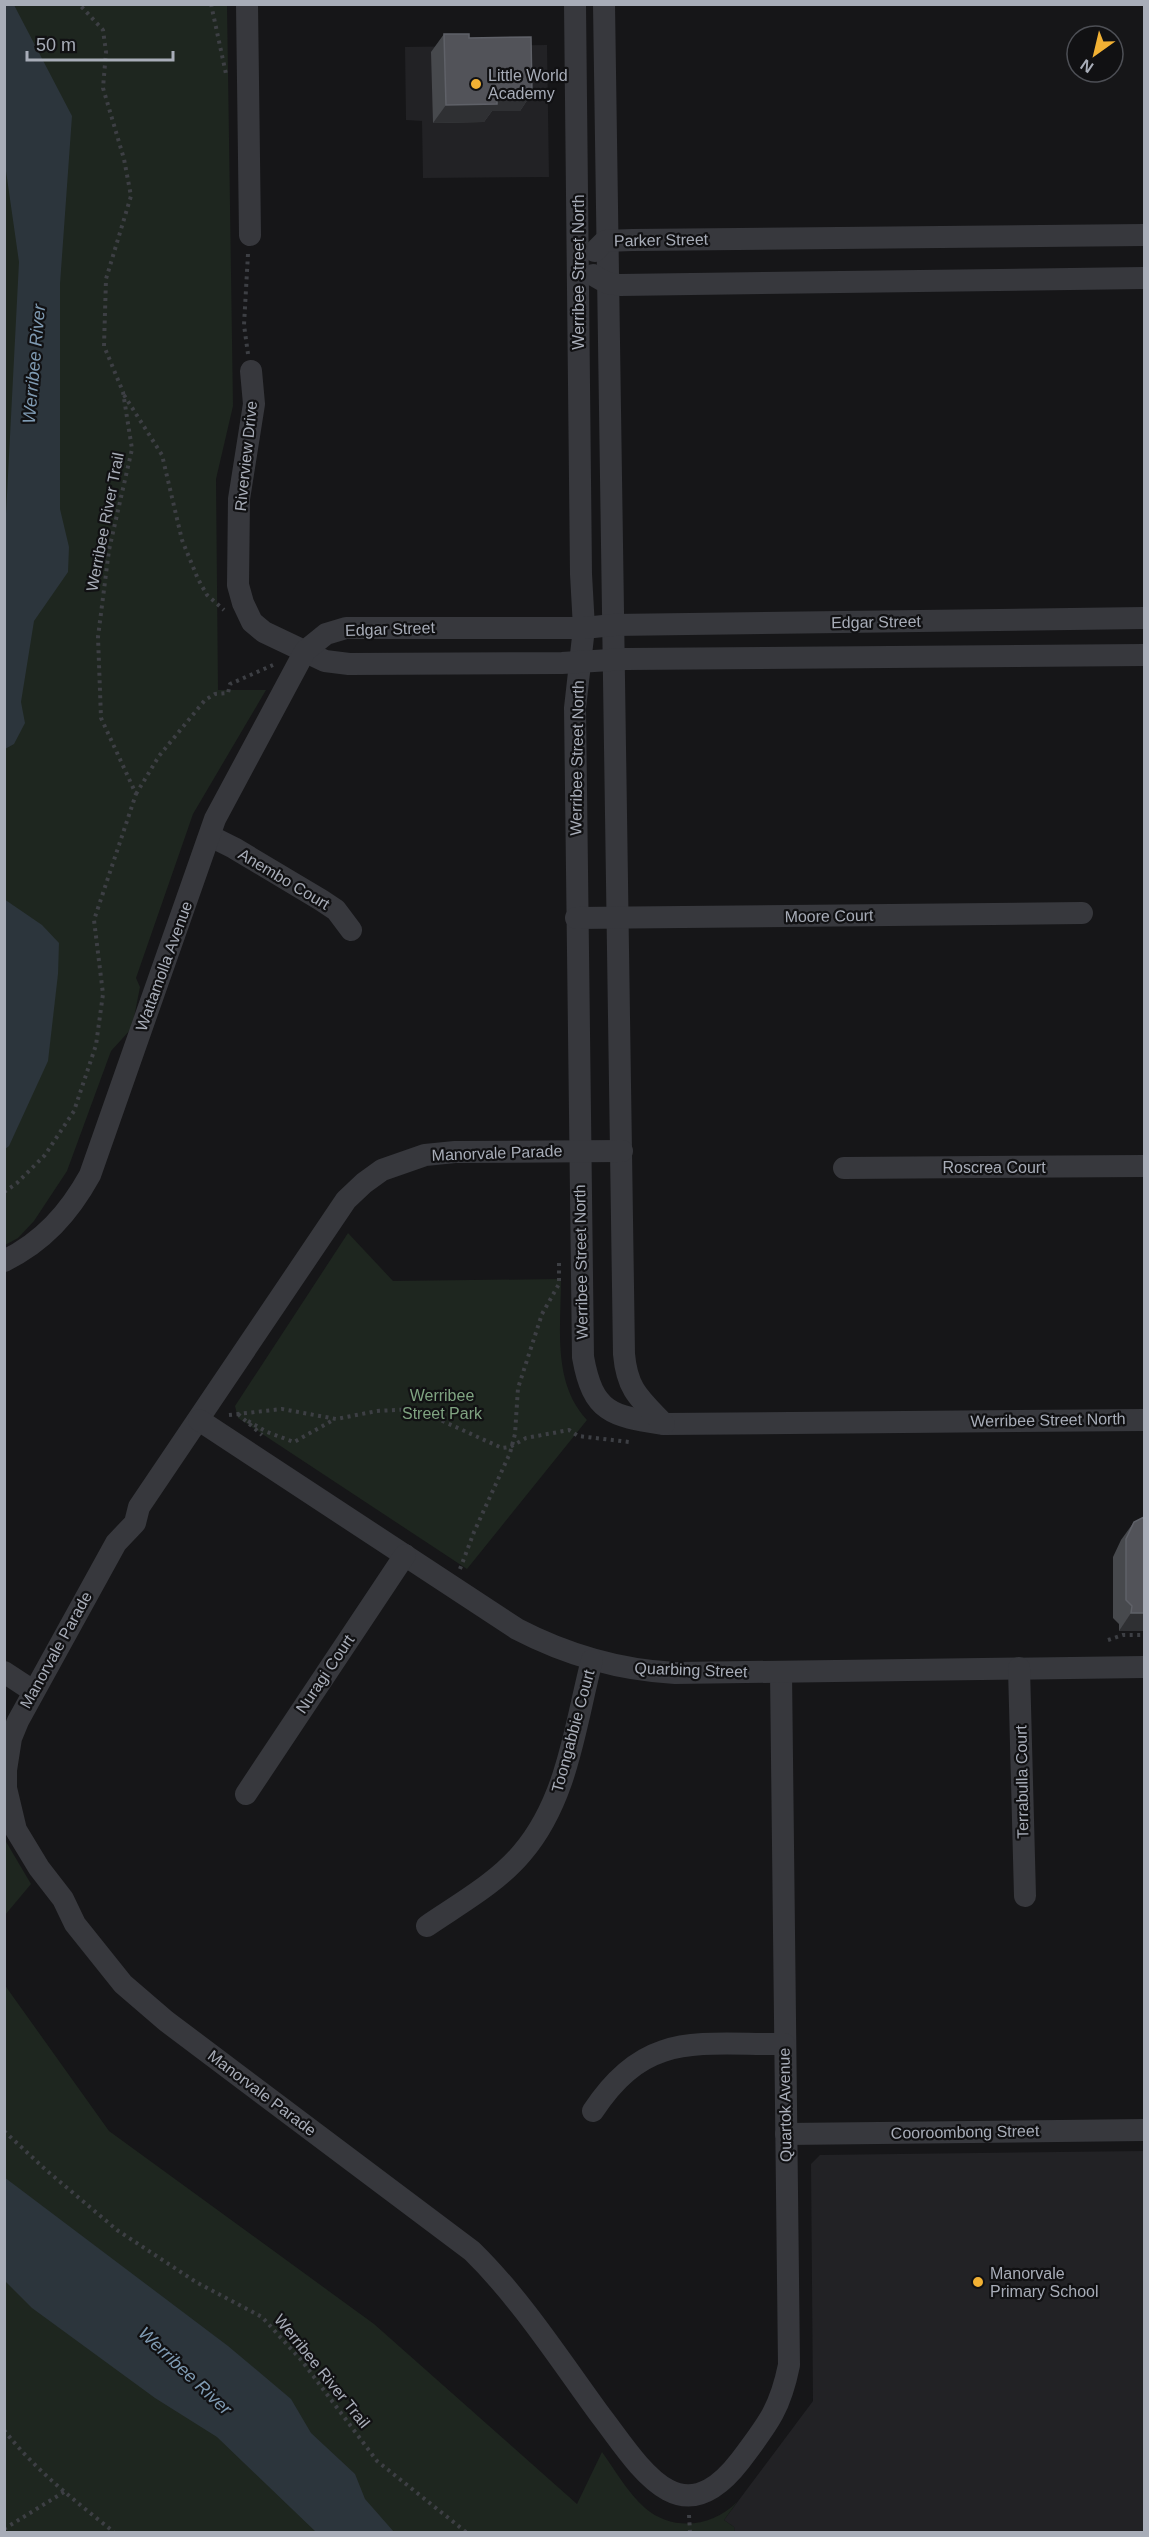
<svg xmlns="http://www.w3.org/2000/svg" width="1149" height="2537" viewBox="0 0 1149 2537" font-family="Arial,sans-serif">
<rect width="100%" height="100%" fill="#161618"/>
<g fill="#222225">
<polygon points="547,45 549,177 423,178 422,121 406,120 405,47"/>
<polygon points="1144,2151 1144,2532 735,2532 734,2527 724,2520 813,2401 811,2164 820,2155"/>
</g>
<g fill="#1e261f">
<polygon points="5,5 227,5 233,406 216,479 218,690 266,690 193,814 136,978 140,987 132,1028 111,1051 67,1171 34,1221 18,1238 5,1245"/>
<path d="M 348,1233 L 393,1281 L 561,1279 C 561,1327 552,1383 587,1420 L 467,1569 L 238,1418 L 235,1406 Z"/>
<polygon points="5,1840 31,1884 5,1915"/>
<path d="M 4,1984 L 109,2131 L 374,2324 L 577,2504 L 602,2452 C 615,2470 628,2493 645,2508 C 673,2532 712,2527 737,2502 L 724,2520 L 734,2527 L 735,2532 L 5,2532 Z"/>
</g>
<g fill="#2c353c">
<polygon points="4,5 14,5 72,116 60,284 60,509 69,547 68,572 34,621 21,702 25,723 14,744 5,749 5,533 19,262 4,157"/>
<polygon points="4,899 42,925 59,943 58,974 48,1061 9,1146 5,1149"/>
<polygon points="4,2177 228,2346 291,2399 311,2433 355,2474 365,2499 394,2532 316,2532 217,2437 155,2398 32,2308 5,2281"/>
</g>
<g fill="none" stroke-linecap="round" stroke-linejoin="round">
<g stroke="#3d3f44" stroke-width="4" stroke-dasharray="3 4.5" stroke-linecap="butt">
<polyline points="211,4 226,74"/>
<polyline points="248,254 244,325 248,354"/>
<polyline points="124,395 162,455 182,540 198,579 207,595 224,610"/>
<polyline points="136,794 159,756 205,700 215,694 228,693 230,684 273,665"/>
<polyline points="4,1192 17,1183 45,1155 74,1111 96,1045 103,994 94,920 136,794 101,718 98,637 109,550 132,449 123,392 104,346 106,279 131,196 124,159 103,88 106,52 103,30 79,4"/>
<polyline points="238,1414 262,1435"/>
<polyline points="229,1415 282,1409 336,1419 377,1411 416,1409 502,1448 510,1447 526,1438 569,1430 578,1436 629,1442"/>
<polyline points="248,1421 267,1432 294,1442 335,1419"/>
<polyline points="460,1569 474,1532 510,1453 515,1434 518,1388 542,1314 559,1284 559,1263"/>
<polyline points="1108,1640 1123,1635 1144,1635"/>
<polyline points="4,2131 46,2170 117,2230 196,2282 262,2317 302,2361 377,2461 466,2532"/>
<path d="M 4,2430 C 35,2470 75,2501 114,2532"/>
<polyline points="689,2515 690,2532"/>
<polyline points="4,2529 64,2492"/>
</g>
<g stroke="#37383d" stroke-width="22">
<polyline points="247,4 250,235"/>
<path d="M 575,4 L 581,574 L 584,628 L 575,708 L 583,1357 C 593,1414 613,1416 664,1424 L 1144,1420"/>
<path d="M 604,4 L 624,1354 C 627,1390 640,1399 664,1424"/>
<polyline points="595,251 605,241 632,240 1144,235"/>
<polyline points="593,275 607,283 620,285 1144,278"/>
<polyline points="251,371 254,404 239,499 238,585 243,603 252,622 264,632 325,661 349,664 562,663 626,659 1144,655"/>
<polyline points="210,836 234,848 321,900 336,910 351,930"/>
<polyline points="576,918 1082,913"/>
<path d="M 622,1151 L 455,1152 L 425,1155 L 382,1170 L 364,1183 L 346,1200 L 139,1507 L 135,1523 L 116,1543 L 18,1721 L 11,1738 L 6,1770 L 6,1788 L 16,1830 L 39,1868 L 63,1899 L 75,1924 L 123,1984 L 166,2021 L 472,2251 C 521,2299 560,2360 601,2416 C 619,2439 642,2476 668,2490 C 698,2506 723,2483 740,2461 C 767,2425 780,2410 789,2365 L 781,1672"/>
<polyline points="844,1168 1144,1166"/>
<path d="M 4,1261 C 43,1242 69,1213 90,1175 L 215,819 L 305,651 L 326,634 L 346,628 L 584,628 L 613,625 L 1144,618"/>
<path d="M 199,1420 L 517,1629 C 567,1655 619,1670 675,1673 L 1144,1667"/>
<polyline points="1019,1668 1025,1896"/>
<polyline points="4,1672 33,1691"/>
<polyline points="246,1794 405,1555"/>
<path d="M 427,1926 C 459,1904 497,1883 522,1853 C 568,1799 575,1725 592,1660"/>
<path d="M 593,2111 C 646,2030 698,2045 784,2044"/>
<polyline points="786,2134 1144,2130"/>
</g>
</g>
<g fill="#47494d">
<polygon points="444,34 469,38 532,93 520,111 492,111 484,122 433,123 431,52"/>
<polygon points="1134,1522 1144,1631 1119,1631 1119,1624 1113,1618 1113,1557 1121,1540"/>
</g>
<g fill="#2f3033">
<polygon points="497,93 532,93 520,111 492,111 484,122 433,123 446,105"/>
<polygon points="1131,1613 1144,1613 1144,1631 1119,1631"/>
</g>
<g fill="#525359" stroke="#5f6168" stroke-width="1.5">
<polygon points="444,34 469,34 469,38 531,37 532,93 497,93 497,104 446,105"/>
<polygon points="1144,1517 1144,1613 1131,1613 1132,1606 1126,1600 1126,1539 1134,1522"/>
</g>
<g fill="#f2b134" stroke="#111113" stroke-width="2">
<circle cx="476" cy="84" r="6"/>
<circle cx="978" cy="2282" r="6"/>
</g>
<g text-anchor="middle" dominant-baseline="central" stroke-width="4.5" stroke-linejoin="round" paint-order="stroke">
<g font-size="16" fill="#a8adb8" stroke="#111113" text-anchor="start">
<text x="488" y="75">Little World<tspan x="488" dy="18">Academy</tspan></text>
<text x="990" y="2273">Manorvale<tspan x="990" dy="18">Primary School</tspan></text>
</g>
<g font-size="16" fill="#a8adb8" stroke="#111113">
<text transform="translate(661 240) rotate(-1)">Parker Street</text>
<text transform="translate(578 272) rotate(-90)">Werribee Street North</text>
<text transform="translate(246 456) rotate(-84)">Riverview Drive</text>
<text transform="translate(105 522) rotate(-79)">Werribee River Trail</text>
<text transform="translate(876 622) rotate(-1)">Edgar Street</text>
<text transform="translate(390 629) rotate(-2)">Edgar Street</text>
<text transform="translate(577 758) rotate(-89)">Werribee Street North</text>
<text transform="translate(284 879) rotate(31)">Anembo Court</text>
<text transform="translate(829 916) rotate(-1)">Moore Court</text>
<text transform="translate(164 966) rotate(-70)">Wattamolla Avenue</text>
<text transform="translate(497 1153) rotate(-2)">Manorvale Parade</text>
<text x="994" y="1167">Roscrea Court</text>
<text transform="translate(581 1262) rotate(-91)">Werribee Street North</text>
<text transform="translate(1048 1420) rotate(-1)">Werribee Street North</text>
<text transform="translate(56 1650) rotate(-61)">Manorvale Parade</text>
<text transform="translate(691 1670) rotate(2)">Quarbing Street</text>
<text transform="translate(325 1674) rotate(-56)">Nuragi Court</text>
<text transform="translate(573 1731) rotate(-75)">Toongabbie Court</text>
<text transform="translate(1022 1782) rotate(-91)">Terrabulla Court</text>
<text transform="translate(262 2093) rotate(37)">Manorvale Parade</text>
<text transform="translate(785 2105) rotate(-91)">Quartok Avenue</text>
<text transform="translate(965 2132) rotate(-1)">Cooroombong Street</text>
<text transform="translate(322 2371) rotate(51)">Werribee River Trail</text>
</g>
<g font-size="16" fill="#7fa381" stroke="#111113">
<text x="442" y="1395">Werribee<tspan x="442" dy="18">Street Park</tspan></text>
</g>
<g font-size="18" font-style="italic" fill="#7f9bb3" stroke="#111113">
<text transform="translate(34 364) rotate(-85)">Werribee River</text>
<text transform="translate(185 2371) rotate(43)">Werribee River</text>
</g>
</g>
<rect width="1149" height="2537" fill="none" stroke="#a8adb8" stroke-width="12"/>
<g transform="translate(1095 54) rotate(214)"><circle r="28" fill="#111113" stroke="#4d4f55" stroke-width="1.5"/>
<path d="M0-4.5L10 22L0 15L-10 22Z" fill="#f2b134"/>
<text y="-9" font-size="16" font-weight="bold" text-anchor="middle" fill="#a8adb8">N</text>
</g>
<path d="M27 51v9h146v-9" fill="none" stroke="#a8adb8" stroke-width="3"/>
<text x="36" y="51" font-size="18" fill="#a8adb8" stroke="#111113" stroke-width="4.5" paint-order="stroke">50 m</text>
</svg>
